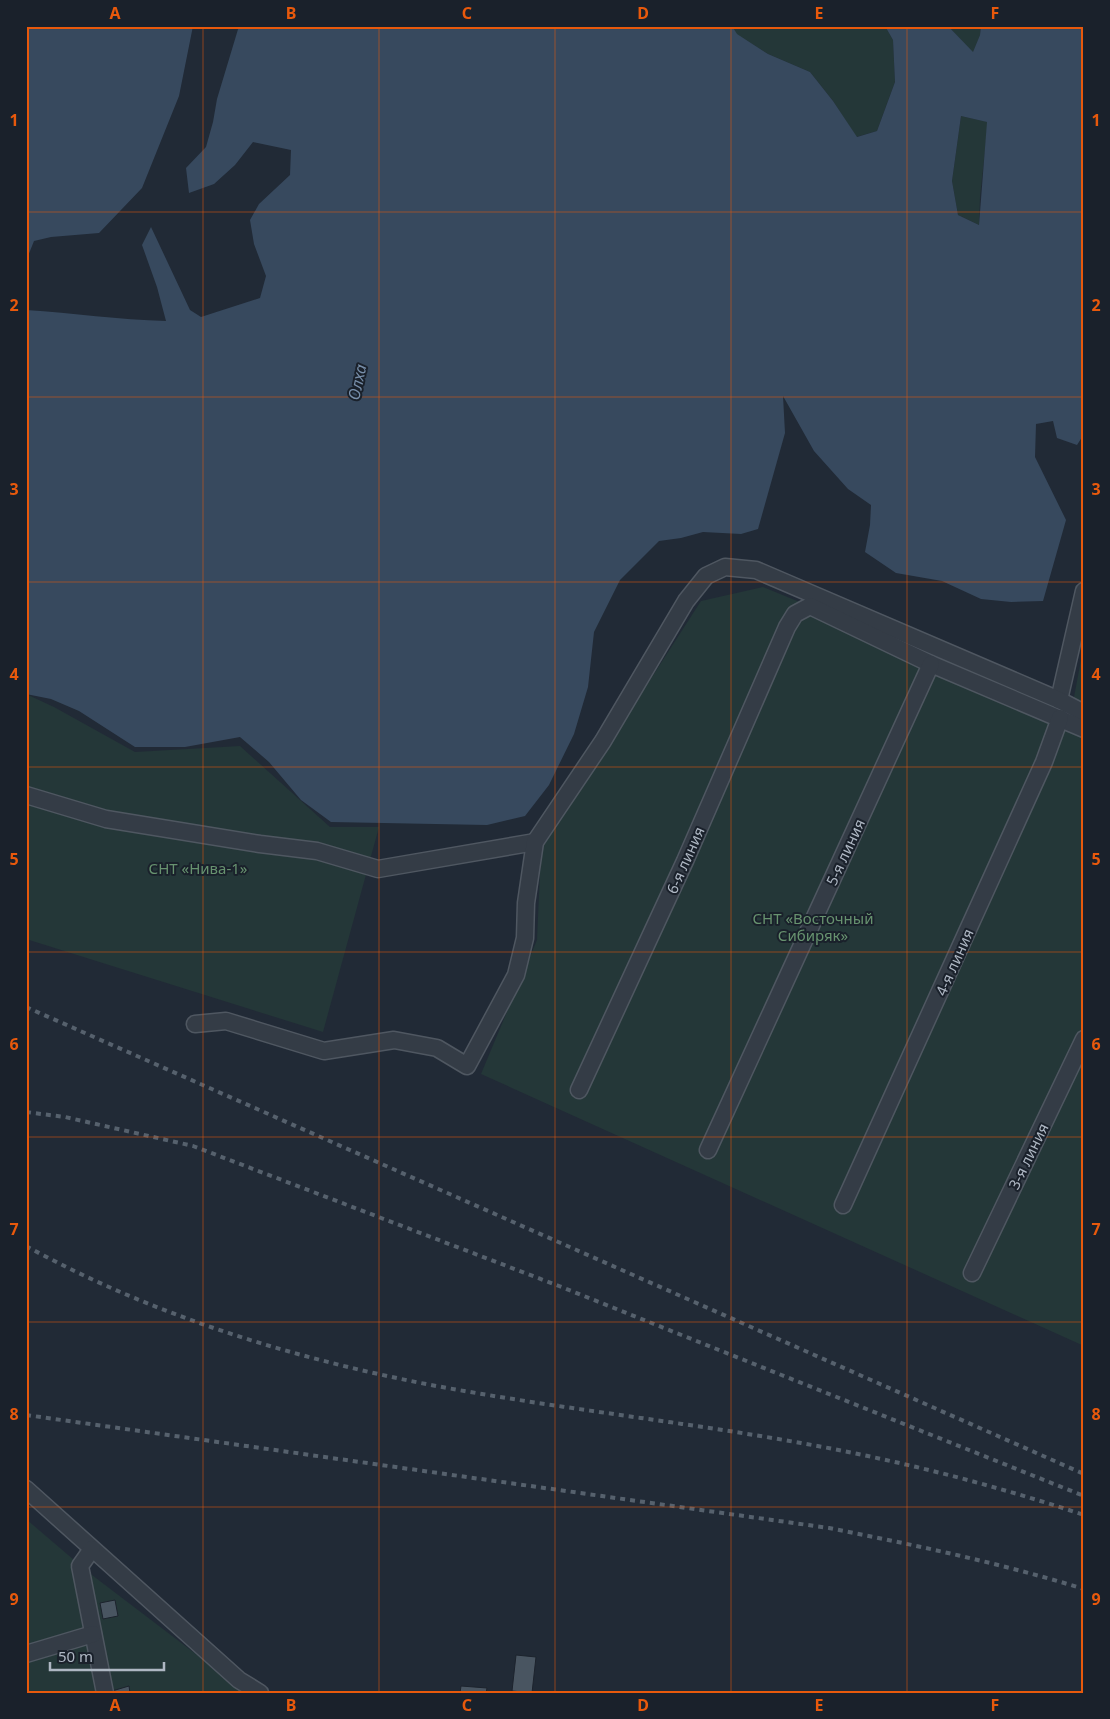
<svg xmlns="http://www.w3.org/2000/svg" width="1110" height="1719" viewBox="0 0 1110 1719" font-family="'Noto Sans',sans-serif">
<rect width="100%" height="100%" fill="#212a36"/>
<g fill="#243738">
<polygon points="732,26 885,26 893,40 895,82 877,131 856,137 833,101 810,72 768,54 736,34"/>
<polygon points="948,26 981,26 980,35 973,53"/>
<polygon points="961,116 988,122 980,197 979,225 958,215 952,181"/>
<polygon points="763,587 1071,713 1084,644 1084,1346 481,1074 537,940 541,849 701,601"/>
<polygon points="26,694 54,707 135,752 240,746 330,827 379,827 323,1032 26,939"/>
<polygon points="26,1519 88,1572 247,1693 26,1693"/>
</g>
<g fill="#37495e" fill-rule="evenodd">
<polygon points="26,26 193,26 179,96 142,188 99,233 51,237 34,241 26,261"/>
<path d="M 239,26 L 732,26 L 737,34 L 768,54 L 810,72 L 833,101 L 857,137 L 877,131 L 895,82 L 893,40 L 885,26 L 948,26 L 973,52 L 980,35 L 981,26 L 1084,26 L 1084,434 L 1077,445 L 1057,438 L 1053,421 L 1036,424 L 1035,457 L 1066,520 L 1043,601 L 1011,602 L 981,599 L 942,581 L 896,573 L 865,552 L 870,525 L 871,505 L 848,489 L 814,451 L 783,396 L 785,433 L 758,529 L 741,534 L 703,532 L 681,538 L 659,541 L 620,580 L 594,632 L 588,687 L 574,734 L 549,785 L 525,816 L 487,825 L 331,822 L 301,800 L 269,762 L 240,737 L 185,747 L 135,747 L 79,711 L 51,699 L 26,694 L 26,310 C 73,313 119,320 166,321 L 157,287 L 142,245 L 151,227 L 190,310 L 201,317 L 260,298 L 266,276 L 254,244 L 250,220 L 259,204 L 290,175 L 291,150 L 253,142 L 235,165 L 214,184 L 189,193 L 186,168 L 206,147 L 213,122 L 217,99 ZM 961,116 L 987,122 L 979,225 L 958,215 L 952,181 Z"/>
</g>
<g fill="#495561" stroke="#1c232d">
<polygon points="115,1600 118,1616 103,1619 100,1603"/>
<polygon points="516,1655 536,1657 532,1693 512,1691"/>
<polygon points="129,1686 130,1693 113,1693 112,1691"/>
<polygon points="461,1686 487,1688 486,1693 460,1693"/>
</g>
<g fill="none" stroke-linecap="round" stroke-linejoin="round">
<defs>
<g id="minor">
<polyline points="1059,700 1084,591"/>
<polyline points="26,795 106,819 260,844 317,851 378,869 535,842"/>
<polyline points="195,1024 226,1021 324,1051 394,1040 437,1048 467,1066 516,975 525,938 526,903 535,842 603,741 686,601 706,576 725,567 756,570 1059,700 1084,713"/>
<polyline points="579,1090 685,861 787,627 795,614 810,606 931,664 1084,729"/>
<polyline points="708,1150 931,664"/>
<polyline points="843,1205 1044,762 1060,718"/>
<polyline points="972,1273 1084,1039"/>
<polyline points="26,1489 239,1680 260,1693"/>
<polyline points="92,1549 80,1566 105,1693"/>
<polyline points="26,1654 93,1634"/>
</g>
</defs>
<use href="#minor" stroke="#4f5761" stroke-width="19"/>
<use href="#minor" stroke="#343c46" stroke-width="16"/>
<g stroke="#56616d" stroke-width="4" stroke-dasharray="5 5" stroke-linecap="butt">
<polyline points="26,1007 1084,1474"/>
<polyline points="26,1112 65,1117 193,1146 559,1286 1084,1496"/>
<path d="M 26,1246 C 152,1315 291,1358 431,1385 C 554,1408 678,1421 801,1443 C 897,1460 991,1484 1084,1515"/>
<path d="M 26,1415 L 829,1528 C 915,1545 1000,1563 1084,1589"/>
</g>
</g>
<path fill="none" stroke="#e8590c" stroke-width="1" stroke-opacity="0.55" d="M 203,26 L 203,1693M 379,26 L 379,1693M 555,26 L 555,1693M 731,26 L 731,1693M 907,26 L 907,1693M 26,212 L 1084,212M 26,397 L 1084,397M 26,582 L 1084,582M 26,767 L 1084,767M 26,952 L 1084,952M 26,1137 L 1084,1137M 26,1322 L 1084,1322M 26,1507 L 1084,1507"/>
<g text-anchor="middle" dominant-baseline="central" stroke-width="4" stroke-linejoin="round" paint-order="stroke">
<g font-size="15" fill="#aeb7c3" stroke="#1a212b">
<text transform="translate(845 852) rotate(-65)">5-я линия</text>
<text transform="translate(685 860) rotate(-66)">6-я линия</text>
<text transform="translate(954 962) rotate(-66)">4-я линия</text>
<text transform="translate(1028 1156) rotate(-64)">3-я линия</text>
</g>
<g font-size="15" fill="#67926f" stroke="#1a212b">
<text x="198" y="868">СНТ «Нива-1»</text>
<text x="813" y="918">СНТ «Восточный<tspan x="813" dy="17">Сибиряк»</tspan></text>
</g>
<g font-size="16" font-style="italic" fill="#788faa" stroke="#1a212b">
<text transform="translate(357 382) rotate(-78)">Олха</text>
</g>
</g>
<rect width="1110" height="1719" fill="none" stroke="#1a212b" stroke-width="55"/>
<path d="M50 1662v8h114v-8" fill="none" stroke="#aeb7c3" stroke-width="2.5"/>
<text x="58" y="1662" font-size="15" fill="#aeb7c3" stroke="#1a212b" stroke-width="4" paint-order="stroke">50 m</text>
<rect x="28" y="28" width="1054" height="1664" fill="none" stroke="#e8590c" stroke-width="2"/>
<g font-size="16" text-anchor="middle" font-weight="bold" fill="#e8590c">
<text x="115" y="19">A</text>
<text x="291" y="19">B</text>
<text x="467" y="19">C</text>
<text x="643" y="19">D</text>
<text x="819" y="19">E</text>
<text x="995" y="19">F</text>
<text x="14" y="126">1</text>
<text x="1096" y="126">1</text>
<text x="14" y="311">2</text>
<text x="1096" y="311">2</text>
<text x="14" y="495">3</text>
<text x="1096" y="495">3</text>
<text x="14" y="680">4</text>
<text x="1096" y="680">4</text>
<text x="14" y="865">5</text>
<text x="1096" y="865">5</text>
<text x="14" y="1050">6</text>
<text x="1096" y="1050">6</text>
<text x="14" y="1235">7</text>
<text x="1096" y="1235">7</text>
<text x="14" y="1420">8</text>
<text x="1096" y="1420">8</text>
<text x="14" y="1605">9</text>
<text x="1096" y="1605">9</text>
<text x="115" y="1711">A</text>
<text x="291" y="1711">B</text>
<text x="467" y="1711">C</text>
<text x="643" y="1711">D</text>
<text x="819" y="1711">E</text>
<text x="995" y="1711">F</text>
</g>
</svg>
